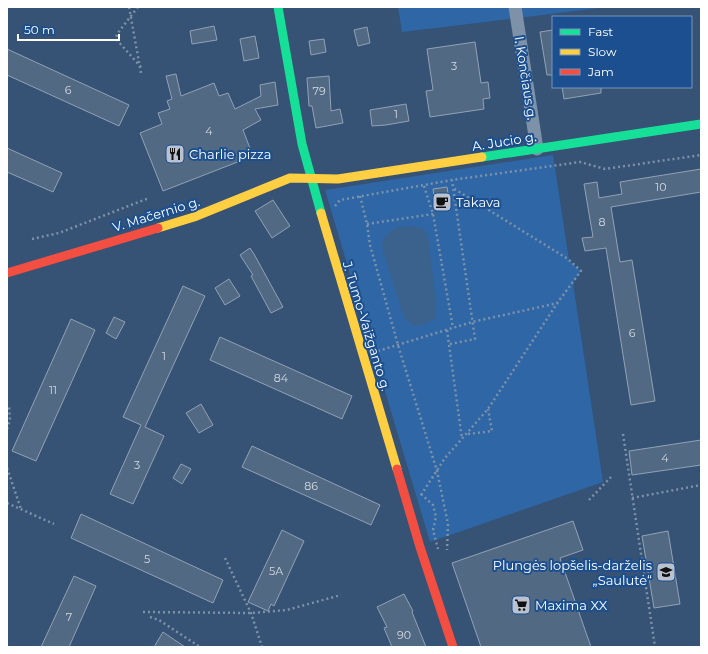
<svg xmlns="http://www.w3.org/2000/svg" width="708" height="654" viewBox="0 0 708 654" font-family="Montserrat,sans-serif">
<rect width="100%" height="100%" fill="#365274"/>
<g fill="#2f66a5">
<polygon points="398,7 608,7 402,32"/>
<polygon points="553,155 569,260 581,271 573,283 603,482 430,542 325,190"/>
</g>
<path fill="#3b618d" d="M 415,226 C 422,228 425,229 428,236 L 436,303 L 436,318 L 425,324 L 415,326 L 407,321 L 402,311 L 383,251 L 382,242 C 392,225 397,227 415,226 Z"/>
<g fill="#526984" stroke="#92a2b6">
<polygon points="214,26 217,40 192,44 190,31"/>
<polygon points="367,27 370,43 358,46 354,30"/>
<polygon points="553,30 553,75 547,75 540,32"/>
<polygon points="255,36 259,58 244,61 240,39"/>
<polygon points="324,39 326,52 311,55 309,41"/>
<polygon points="475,42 481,83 488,82 490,98 483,99 484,109 430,117 426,91 433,90 427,49"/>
<polygon points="7,49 129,105 119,126 7,75"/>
<polygon points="176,74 181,96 214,83 219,96 228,93 235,109 261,96 260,85 275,82 278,105 255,109 261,120 243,130 253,156 163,191 140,133 162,124 158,113 170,109 167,101 172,99 166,76"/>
<polygon points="329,76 331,111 340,109 343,123 316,128 312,106 309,106 307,78"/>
<polygon points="562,87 601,87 601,93 564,99"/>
<polygon points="406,104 409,121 386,125 372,126 370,110"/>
<polygon points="7,148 62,173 53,192 7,172"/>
<polygon points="701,169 701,192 611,207 620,262 632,260 655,401 631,405 606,248 585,251 582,238 593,237 584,184 597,182 599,198 622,194 620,182"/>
<polygon points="447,187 450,206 436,208 433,189"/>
<polygon points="273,200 290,226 272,238 255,211"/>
<polygon points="250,248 254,254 283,307 271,313 251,276 253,275 240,255"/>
<polygon points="229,279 240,296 225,305 215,288"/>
<polygon points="183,286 205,296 145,427 164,436 133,504 110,494 141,425 123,417"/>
<polygon points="114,317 125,322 116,339 106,333"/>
<polygon points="71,319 95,330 36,461 12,451"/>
<polygon points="220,337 352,396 342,419 210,360"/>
<polygon points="201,404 213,425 199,433 186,413"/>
<polygon points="701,440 701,465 632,475 629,451"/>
<polygon points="252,446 380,505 371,525 242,467"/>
<polygon points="181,464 191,469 182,484 173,478"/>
<polygon points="81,514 223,580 213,603 71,538"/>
<polygon points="573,521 583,550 560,558 591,647 481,647 452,563"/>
<polygon points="282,530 304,541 274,606 271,604 268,611 248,602"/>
<polygon points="668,531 680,604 654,608 642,536"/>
<polygon points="74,576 96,586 69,647 41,647"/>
<polygon points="404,594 413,611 412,612 426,647 392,647 384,628 387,627 377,607"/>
<polygon points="163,632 185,647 154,647"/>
</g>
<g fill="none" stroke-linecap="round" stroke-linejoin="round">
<g stroke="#7d92a8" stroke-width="2.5" stroke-dasharray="2 3" stroke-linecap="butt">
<polyline points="129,7 141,73"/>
<polyline points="138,7 117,34 116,39 141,67"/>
<polyline points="424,186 433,214 453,328"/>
<polyline points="360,196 367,224 370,245 398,345 437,471 448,524 447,550"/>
<polyline points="335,206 340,200 452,180 566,164 580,162 605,169 701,155"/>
<polyline points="367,224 433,214"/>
<polyline points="32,239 59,233 149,198"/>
<polyline points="447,330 462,439"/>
<polyline points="450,344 475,339 452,180"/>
<polyline points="378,351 472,322 558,303"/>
<polyline points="7,429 10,420 9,407"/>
<polyline points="468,434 492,431 488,409"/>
<polyline points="623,434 655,647"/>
<polyline points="7,468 21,509"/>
<polyline points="421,494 433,505 436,517 433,530 438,549"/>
<polyline points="421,495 445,458 488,409 558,302 581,271 568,259 453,188"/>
<polyline points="632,498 701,485"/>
<polyline points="589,500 611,477"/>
<polyline points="7,503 54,524"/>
<polyline points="225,558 251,613 262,647"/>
<polyline points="143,612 251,613 287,610 341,595"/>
<polyline points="150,617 159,620 200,647"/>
</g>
<polyline stroke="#7d92a8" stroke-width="13" points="515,7 537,149"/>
<g stroke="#16e098" stroke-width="9">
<polyline points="278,7 302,144 321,213"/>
<polyline points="482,157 701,124"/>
</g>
<g stroke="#ffcf43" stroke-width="9">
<polyline points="321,213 397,469"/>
<polyline points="158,228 194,217 290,178 338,179 482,157"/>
</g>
<g stroke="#f24e42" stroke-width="9">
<polyline points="7,273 158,228"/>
<polyline points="397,469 420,547 453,647"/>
</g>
</g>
<defs>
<symbol id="restaurant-square" viewBox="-11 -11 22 22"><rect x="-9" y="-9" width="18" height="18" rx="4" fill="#b9c2ce" stroke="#1b4f8f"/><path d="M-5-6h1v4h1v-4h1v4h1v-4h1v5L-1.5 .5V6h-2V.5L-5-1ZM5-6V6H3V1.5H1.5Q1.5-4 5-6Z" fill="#111"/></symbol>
<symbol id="cafe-square" viewBox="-11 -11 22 22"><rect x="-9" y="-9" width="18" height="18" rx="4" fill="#b9c2ce" stroke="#1b4f8f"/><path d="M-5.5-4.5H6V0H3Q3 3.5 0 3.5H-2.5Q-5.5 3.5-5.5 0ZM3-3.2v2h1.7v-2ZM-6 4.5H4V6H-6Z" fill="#111"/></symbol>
<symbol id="school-square" viewBox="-11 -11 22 22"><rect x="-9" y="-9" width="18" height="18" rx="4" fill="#b9c2ce" stroke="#1b4f8f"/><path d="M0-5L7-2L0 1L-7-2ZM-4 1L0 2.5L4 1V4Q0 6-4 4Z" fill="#111"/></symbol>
<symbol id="supermarket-square" viewBox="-11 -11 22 22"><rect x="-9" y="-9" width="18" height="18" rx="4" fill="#b9c2ce" stroke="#1b4f8f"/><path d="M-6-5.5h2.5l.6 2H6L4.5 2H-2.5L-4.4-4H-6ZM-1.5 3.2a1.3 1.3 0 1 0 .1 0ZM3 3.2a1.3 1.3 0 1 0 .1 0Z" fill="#111"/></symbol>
</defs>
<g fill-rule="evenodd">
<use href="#restaurant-square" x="164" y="143" width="22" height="22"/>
<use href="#cafe-square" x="431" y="191" width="22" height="22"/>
<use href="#school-square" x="655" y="561" width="22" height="22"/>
<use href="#supermarket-square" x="510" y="594" width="22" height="22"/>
</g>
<g text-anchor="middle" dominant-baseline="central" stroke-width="4" stroke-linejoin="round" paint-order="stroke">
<g font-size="11" fill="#d4dae0">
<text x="454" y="66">3</text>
<text x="68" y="90">6</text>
<text x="319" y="91">79</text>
<text x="396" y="114">1</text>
<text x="209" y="131">4</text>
<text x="661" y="187">10</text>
<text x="602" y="222">8</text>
<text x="632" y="333">6</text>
<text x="164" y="356">1</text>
<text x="281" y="378">84</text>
<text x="53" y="390">11</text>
<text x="665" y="458">4</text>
<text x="137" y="465">3</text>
<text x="311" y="486">86</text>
<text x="147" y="559">5</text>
<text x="276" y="571">5A</text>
<text x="69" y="617">7</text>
<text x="404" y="635">90</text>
</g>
<g font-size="13" fill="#fff" stroke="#1b4f8f">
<text transform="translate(526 78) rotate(81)">I. Končiaus g.</text>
<text transform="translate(504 141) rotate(-9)">A. Jucio g.</text>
<text transform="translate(156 214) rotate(-17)">V. Mačernio g.</text>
<text transform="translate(367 326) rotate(73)">J. Tumo-Vaižganto g.</text>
</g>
<g font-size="13" fill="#fff" stroke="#1b4f8f" text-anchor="start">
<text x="189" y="154">Charlie pizza</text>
<text x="456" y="202">Takava</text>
<text x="652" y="565" text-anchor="end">Plungės lopšelis-darželis<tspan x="652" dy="15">„Saulutė“</tspan></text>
<text x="535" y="605">Maxima XX</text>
</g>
</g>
<rect width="708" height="654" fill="none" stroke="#ffffff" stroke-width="16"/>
<rect x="552" y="16" width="140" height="72" fill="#1b4f8f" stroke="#7695bc"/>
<rect x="560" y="29" width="20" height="6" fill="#16e098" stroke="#7695bc"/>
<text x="588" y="36" font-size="12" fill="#ffffff">Fast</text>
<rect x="560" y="49" width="20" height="6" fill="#ffcf43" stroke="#7695bc"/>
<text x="588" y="56" font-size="12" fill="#ffffff">Slow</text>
<rect x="560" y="69" width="20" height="6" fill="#f24e42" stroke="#7695bc"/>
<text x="588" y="76" font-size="12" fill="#ffffff">Jam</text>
<path d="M18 34v6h101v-6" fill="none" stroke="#ffffff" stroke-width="2"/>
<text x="24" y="34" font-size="12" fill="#ffffff" stroke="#1b4f8f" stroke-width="3" paint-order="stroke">50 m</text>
</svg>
